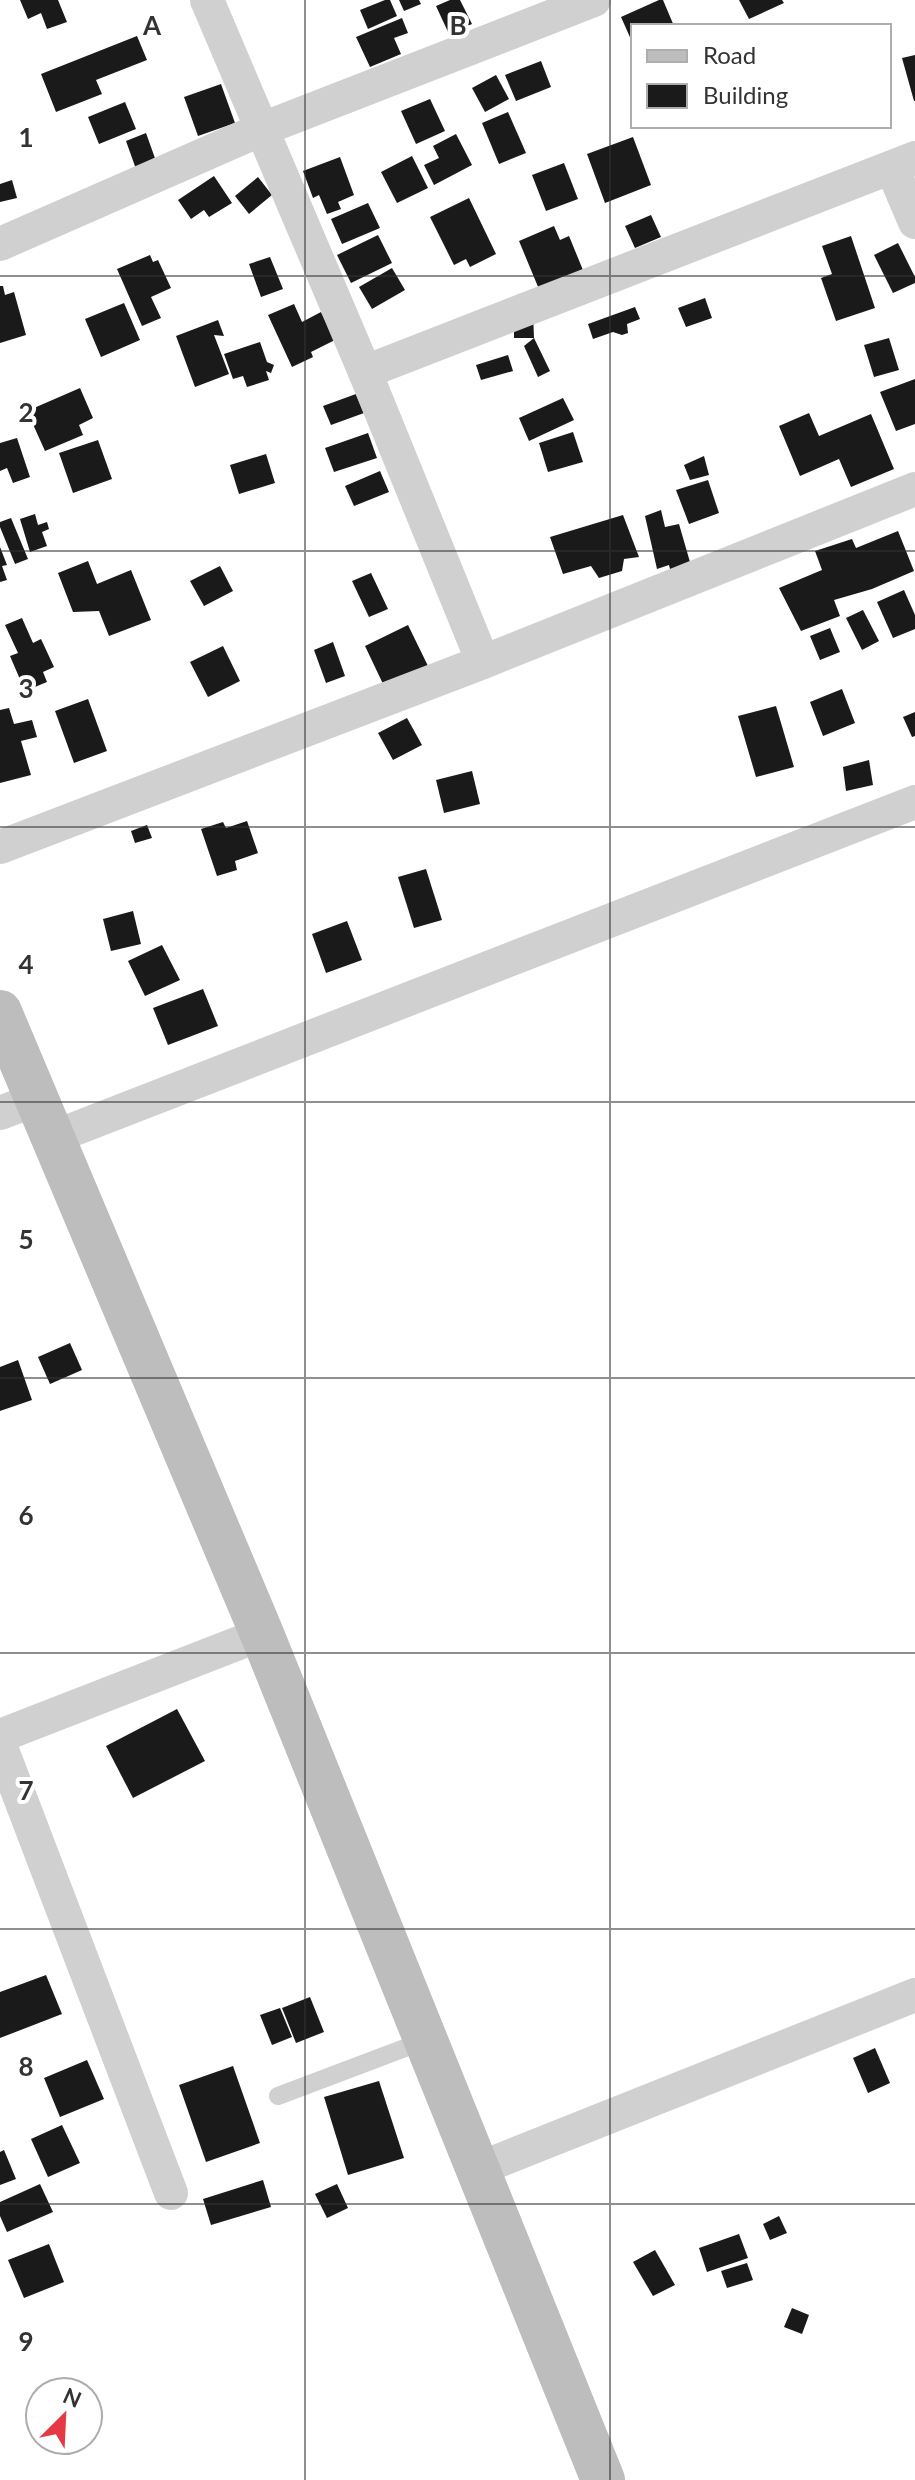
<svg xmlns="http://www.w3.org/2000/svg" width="915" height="2480" viewBox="0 0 915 2480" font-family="Lato,sans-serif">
<rect width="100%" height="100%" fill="#fff"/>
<g fill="#1a1a1a">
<polygon points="20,0 58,0 67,22 47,29 41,13 28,19"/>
<polygon points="385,0 390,0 397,16 368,29 360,10"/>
<polygon points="399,0 419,0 421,4 404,11"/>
<polygon points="450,0 460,0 472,24 449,34 436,6"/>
<polygon points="659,0 663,0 674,26 633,26 633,44 621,17"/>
<polygon points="739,0 782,0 784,3 749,19"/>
<polygon points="402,18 408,33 394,38 401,54 370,67 356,37"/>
<polygon points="137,36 147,60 96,80 102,94 56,112 41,74"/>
<polygon points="915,55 915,101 914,101 902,58"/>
<polygon points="541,61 551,87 516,101 505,75"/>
<polygon points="496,75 509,99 485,112 472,88"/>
<polygon points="221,84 235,123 198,136 184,97"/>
<polygon points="430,99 445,131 416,144 401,111"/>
<polygon points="125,102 136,129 99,144 88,117"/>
<polygon points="508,112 526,153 499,164 482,123"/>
<polygon points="146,133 156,161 136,169 126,141"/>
<polygon points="456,134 472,165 434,185 424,165 439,158 433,146"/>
<polygon points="633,137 651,185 605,203 587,154"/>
<polygon points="412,156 428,188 397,203 381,172"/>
<polygon points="340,157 354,195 338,202 341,209 327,214 319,195 313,198 303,171"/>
<polygon points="564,163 578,199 546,211 532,175"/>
<polygon points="214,176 232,203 209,217 204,210 191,219 178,200"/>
<polygon points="258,177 272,195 249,214 235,196"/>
<polygon points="12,180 17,198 0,202 0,184"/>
<polygon points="469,198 496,254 470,267 466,259 454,265 430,217"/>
<polygon points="368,203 380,228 342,244 331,219"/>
<polygon points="651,215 661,237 635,248 625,226"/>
<polygon points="554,226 560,240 569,236 585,275 541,294 519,241"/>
<polygon points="378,235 392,263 351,283 337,255"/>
<polygon points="851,236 875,308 836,321 821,278 832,274 822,246"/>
<polygon points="898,243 915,277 915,283 893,293 874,255"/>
<polygon points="150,255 153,262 158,260 171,288 151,297 161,318 142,326 117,269"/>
<polygon points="270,257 283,289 261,297 249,264"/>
<polygon points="392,268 405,290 372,309 359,287"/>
<polygon points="0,286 3,286 5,295 14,292 26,335 0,343"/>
<polygon points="705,298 712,318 686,327 678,308"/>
<polygon points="124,303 140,340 101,357 85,319"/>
<polygon points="294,304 302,322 321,312 335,340 311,352 313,357 292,367 268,315"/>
<polygon points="635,307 640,319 627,324 628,333 622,335 613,332 593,339 588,324"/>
<polygon points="533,313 534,338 550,371 538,377 524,346 534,338 514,338 514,320"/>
<polygon points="218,320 224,336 214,335 229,374 195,387 176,336"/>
<polygon points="889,338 899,370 874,377 864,345"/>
<polygon points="260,342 267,362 274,365 271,373 266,371 269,380 247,387 243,376 233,379 224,354"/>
<polygon points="508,355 513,371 481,380 476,365"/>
<polygon points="915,379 915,424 896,431 880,392"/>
<polygon points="80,388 93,418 79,425 83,435 45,451 27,411"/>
<polygon points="356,394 364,413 331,425 323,406"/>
<polygon points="563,398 574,420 529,441 519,418"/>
<polygon points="809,413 819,436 871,414 894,469 851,487 839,459 800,476 779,426"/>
<polygon points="573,432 583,462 548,472 539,443"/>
<polygon points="368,433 377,458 334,472 325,448"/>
<polygon points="17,438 30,477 13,483 7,468 0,471 0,443"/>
<polygon points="98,440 112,479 73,493 59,453"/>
<polygon points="266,454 275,483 239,494 230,465"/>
<polygon points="704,456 709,475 690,480 684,465"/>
<polygon points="380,471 389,492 354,506 345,486"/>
<polygon points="708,480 719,513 689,524 676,490"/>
<polygon points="661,510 665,527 679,524 692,569 672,577 669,565 657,569 645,516"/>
<polygon points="35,514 38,525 47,522 49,529 42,532 47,546 30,552 20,519"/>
<polygon points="623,515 639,557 624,559 622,571 599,578 591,566 563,574 550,537"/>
<polygon points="11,518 28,559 15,564 0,527 0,522"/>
<polygon points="898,531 914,571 872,589 834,600 840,616 801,631 779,588 822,570 815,551 852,539 856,548"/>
<polygon points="0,547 7,565 2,566 7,580 0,582"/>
<polygon points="88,561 97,584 131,570 151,620 109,636 99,611 73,612 58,573"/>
<polygon points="220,566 233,591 204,606 190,581"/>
<polygon points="371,573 388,609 369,617 352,581"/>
<polygon points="904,590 915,615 915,629 893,638 877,602"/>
<polygon points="863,610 879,641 862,650 846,618"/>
<polygon points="22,618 33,643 41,639 54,667 43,672 47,682 25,691 10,656 18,653 5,625"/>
<polygon points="408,625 428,666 384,686 365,646"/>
<polygon points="830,628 840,652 820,660 810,636"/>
<polygon points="333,642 345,676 326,683 314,650"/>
<polygon points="223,646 240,681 208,697 190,662"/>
<polygon points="842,689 855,723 823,736 810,702"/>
<polygon points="88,699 107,751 74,763 55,711"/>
<polygon points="776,706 794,767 756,777 738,716"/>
<polygon points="9,708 14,724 32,720 37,737 21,741 31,775 0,783 0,710"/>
<polygon points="915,712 915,736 912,737 903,717"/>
<polygon points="407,718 422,745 393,760 378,733"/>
<polygon points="869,760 873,785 846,791 843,767"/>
<polygon points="472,771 480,804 444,813 436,780"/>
<polygon points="247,821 258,853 235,861 237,870 217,876 201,829 223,822 226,828"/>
<polygon points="147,825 152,838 135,843 131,831"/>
<polygon points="426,869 442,920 414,928 398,877"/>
<polygon points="133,911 141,944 111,951 103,919"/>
<polygon points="347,921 362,960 326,973 312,934"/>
<polygon points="162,945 180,980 145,996 128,961"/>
<polygon points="203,989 218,1026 168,1045 153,1008"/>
<polygon points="70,1343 82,1370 50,1384 38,1357"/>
<polygon points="18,1360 32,1400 0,1411 0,1367"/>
<polygon points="177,1709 205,1761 133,1798 106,1746"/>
<polygon points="46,1975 62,2014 0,2038 0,1992"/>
<polygon points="310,1997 324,2032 296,2043 282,2008"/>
<polygon points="280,2008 292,2037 272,2045 260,2015"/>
<polygon points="875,2048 890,2083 868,2093 853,2058"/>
<polygon points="87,2060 104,2099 60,2117 44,2078"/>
<polygon points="233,2066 260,2143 206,2162 179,2085"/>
<polygon points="379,2081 404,2158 348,2175 324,2097"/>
<polygon points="62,2125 80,2163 48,2177 31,2139"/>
<polygon points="4,2150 16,2179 0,2185 0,2152"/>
<polygon points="263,2180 271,2207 211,2225 203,2199"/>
<polygon points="40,2184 53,2212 7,2232 0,2216 0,2202"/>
<polygon points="337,2184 348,2208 327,2218 315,2194"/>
<polygon points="779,2216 787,2233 770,2240 763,2224"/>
<polygon points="739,2234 748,2258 707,2272 699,2248"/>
<polygon points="49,2244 64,2282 24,2298 8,2260"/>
<polygon points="655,2250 675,2285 653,2296 633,2262"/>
<polygon points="747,2263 753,2280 727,2288 721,2271"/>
<polygon points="792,2308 809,2315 802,2334 784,2327"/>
</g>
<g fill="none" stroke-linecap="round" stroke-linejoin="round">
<polyline stroke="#d0d0d0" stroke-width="18" points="278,2096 426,2040"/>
<g stroke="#d0d0d0" stroke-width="34">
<polyline points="207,0 365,372 483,662"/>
<polyline points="892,168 915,222"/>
<polyline points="0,244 260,130 594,0"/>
<polyline points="365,372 915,158"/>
<polyline points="0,847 483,662 915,489"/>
<polyline points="0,1113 37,1099"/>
<polyline points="54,1137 915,802"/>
<polyline points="0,1736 262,1634"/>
<polyline points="0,1745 171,2193"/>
<polyline points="478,2169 915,1995"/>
</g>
<polyline stroke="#bdbdbd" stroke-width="44" points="0,1012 262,1634 603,2480"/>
</g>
<path fill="none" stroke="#333" stroke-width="2" stroke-opacity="0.55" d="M 305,0 L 305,2480M 610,0 L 610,2480M 0,276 L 915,276M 0,551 L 915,551M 0,827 L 915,827M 0,1102 L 915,1102M 0,1378 L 915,1378M 0,1653 L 915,1653M 0,1929 L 915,1929M 0,2204 L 915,2204"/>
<g font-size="26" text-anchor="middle" font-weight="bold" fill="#333" stroke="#fff" stroke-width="8" stroke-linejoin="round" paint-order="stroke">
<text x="152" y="35">A</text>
<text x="458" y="35">B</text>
<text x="26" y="147">1</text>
<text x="26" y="422">2</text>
<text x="26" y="698">3</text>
<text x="26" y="974">4</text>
<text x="26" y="1249">5</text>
<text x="26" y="1525">6</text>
<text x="26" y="1800">7</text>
<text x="26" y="2076">8</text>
<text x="26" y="2351">9</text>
</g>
<rect x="631" y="24" width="260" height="104" fill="#ffffff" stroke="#adadad" stroke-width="2"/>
<rect x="647" y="50" width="40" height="12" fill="#bdbdbd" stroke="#adadad" stroke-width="2"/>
<text x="703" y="64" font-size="24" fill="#333333">Road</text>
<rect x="647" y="84" width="40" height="24" fill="#1a1a1a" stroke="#adadad" stroke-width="2"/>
<text x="703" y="104" font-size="24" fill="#333333">Building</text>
<g transform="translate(64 2416) rotate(24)"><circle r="38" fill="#ffffff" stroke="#adadad" stroke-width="2"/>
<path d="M0-6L14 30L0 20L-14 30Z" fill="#e63946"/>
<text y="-12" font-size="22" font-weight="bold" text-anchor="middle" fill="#333333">N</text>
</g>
</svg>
